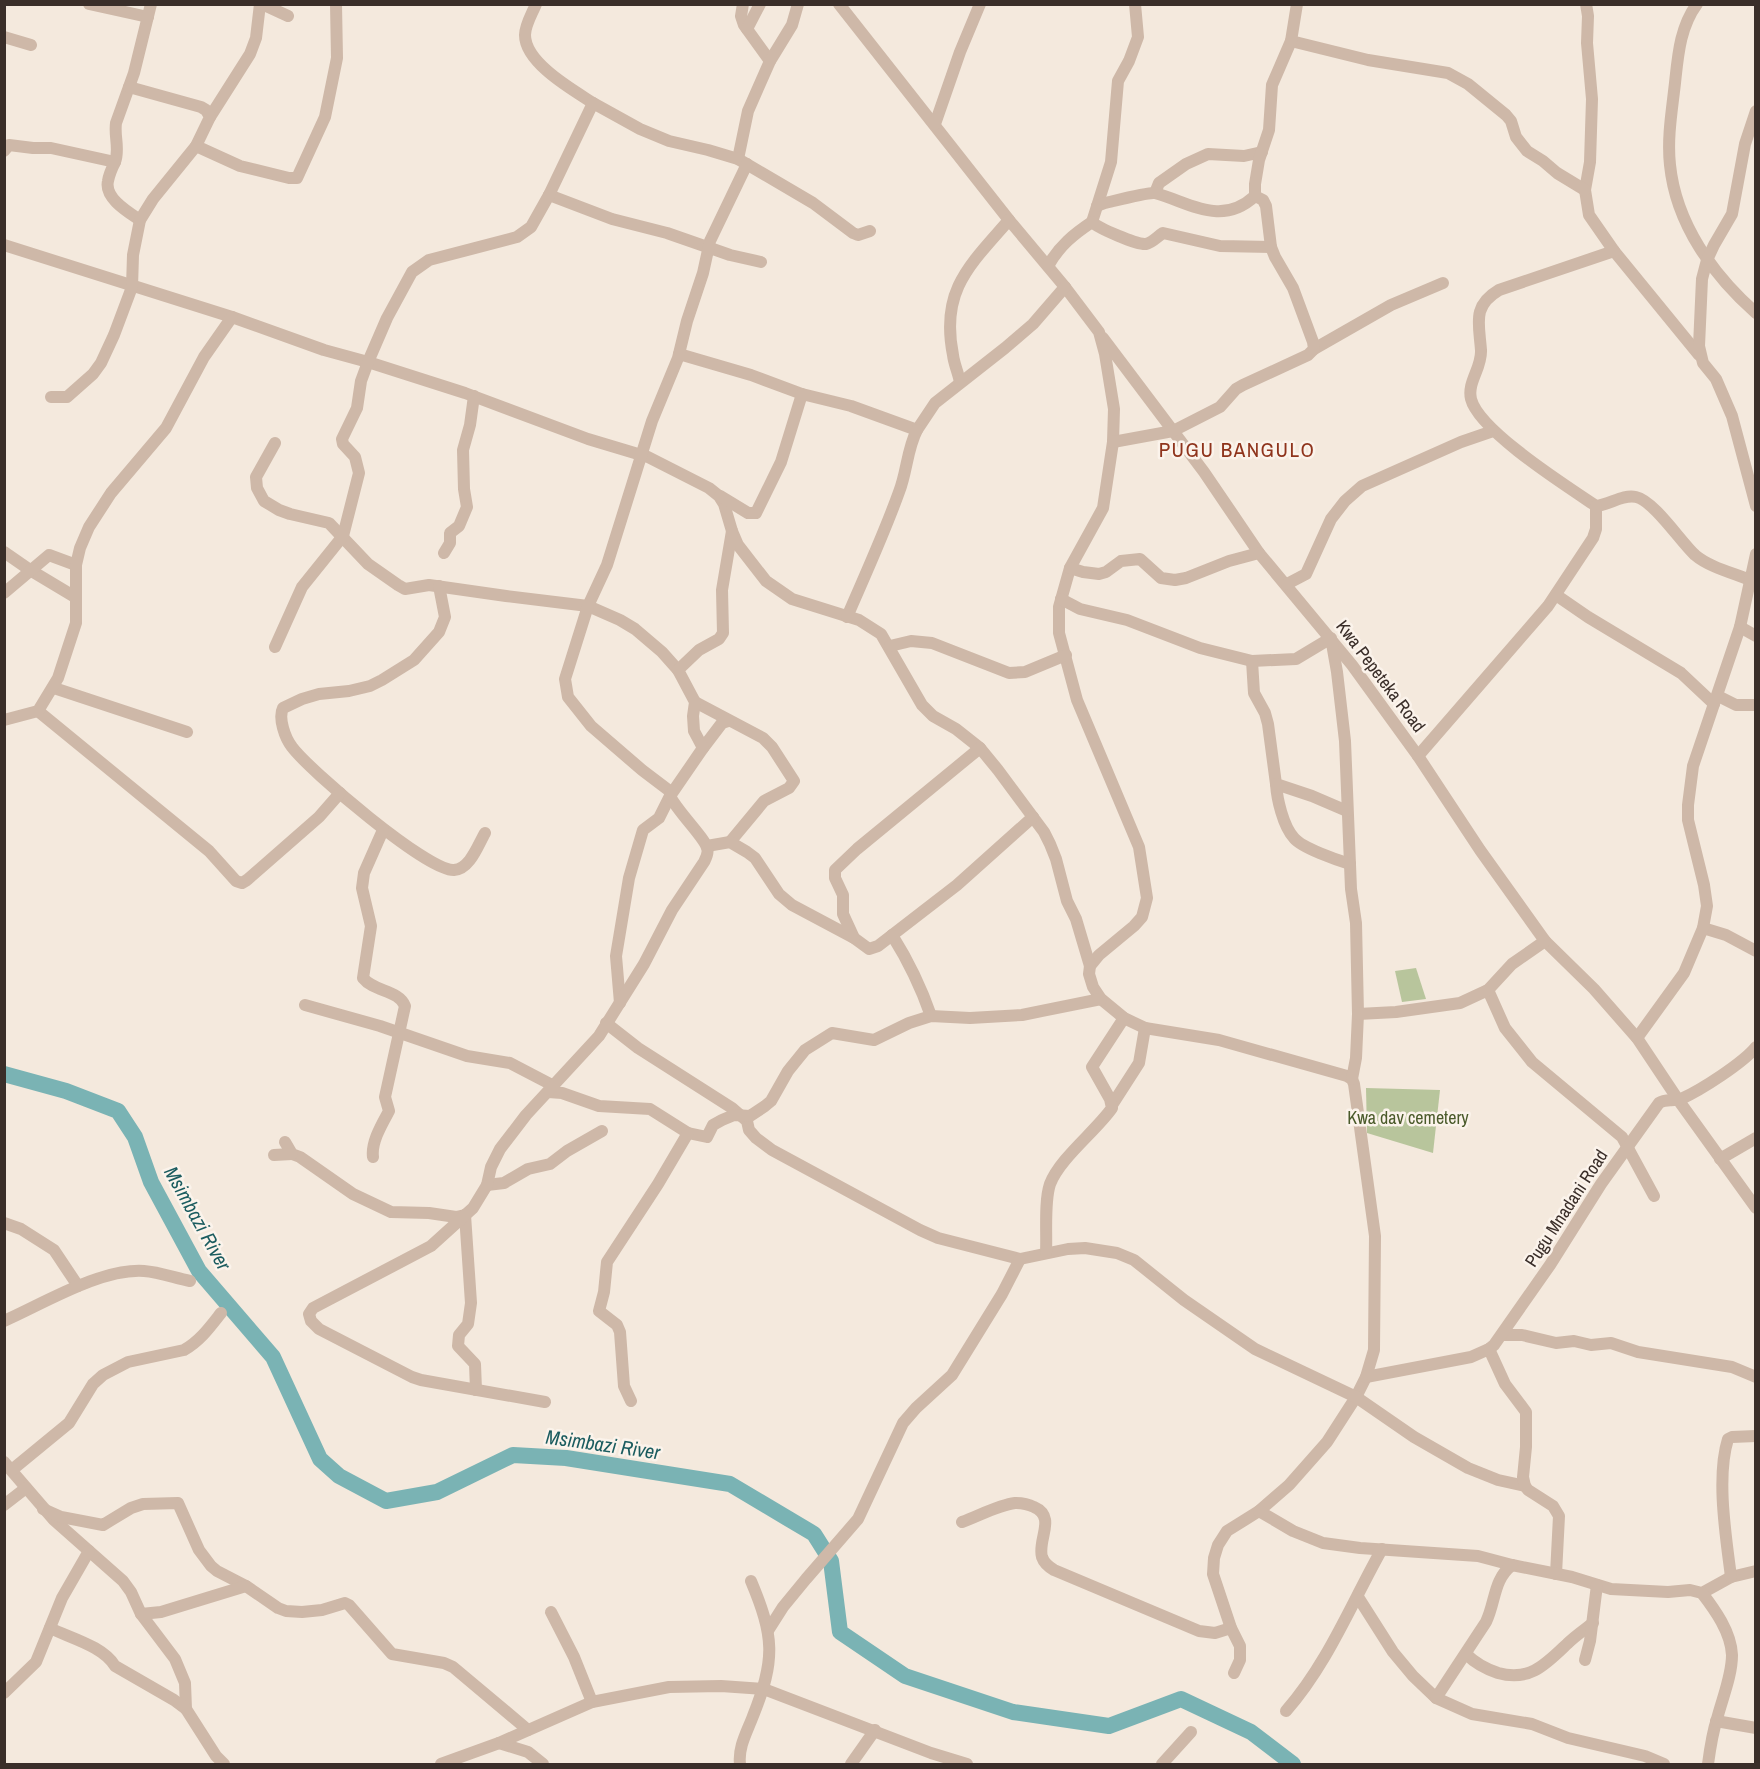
<svg xmlns="http://www.w3.org/2000/svg" width="1760" height="1769" viewBox="0 0 1760 1769" font-family="'Archivo Narrow',sans-serif">
<rect width="100%" height="100%" fill="#f4e9dd"/>
<g fill="#b8c59c">
<polygon points="1416,968 1426,999 1402,1002 1395,971"/>
<polygon points="1366,1088 1440,1090 1433,1153 1367,1133"/>
</g>
<g fill="none" stroke-linecap="round" stroke-linejoin="round">
<polyline stroke="#7ab3b4" stroke-width="16" points="4,1074 66,1091 118,1111 135,1137 151,1182 199,1271 273,1357 320,1459 339,1476 386,1501 437,1492 513,1455 566,1458 730,1484 814,1534 831,1561 840,1632 905,1676 1013,1712 1109,1726 1181,1699 1251,1732 1293,1764"/>
<g stroke="#ceb8a8" stroke-width="12">
<polyline points="89,4 148,17"/>
<polyline points="262,4 288,16"/>
<path d="M 536,4 C 532,14 525,25 525,35 C 525,63 573,90 593,103"/>
<polyline points="743,4 741,16 744,25 770,61"/>
<polyline points="839,4 1009,220 1065,287 1099,332 1105,354 1114,409 1113,442 1103,508 1070,568 1059,607 1059,633 1077,700 1139,847 1147,898 1142,917 1134,926 1099,955 1090,966 1089,974 1093,987 1101,999 1124,1018 1145,1028 1219,1040 1347,1076 1352,1079 1354,1084 1375,1236 1374,1350 1366,1377 1356,1397 1327,1442 1289,1485 1259,1511 1227,1531 1218,1545 1214,1558 1213,1574 1231,1628 1240,1646 1240,1660 1234,1673"/>
<path d="M 1135,4 L 1138,37 L 1129,61 L 1118,81 L 1111,162 L 1092,222 C 1098,228 1137,245 1146,244 C 1152,243 1158,236 1163,233 L 1220,246 L 1271,247"/>
<polyline points="1586,4 1588,16 1587,43 1592,99 1590,162 1585,190 1589,215 1614,251 1699,355"/>
<path d="M 1697,4 C 1680,27 1678,55 1675,83 C 1672,110 1667,138 1670,165 C 1676,224 1713,275 1756,313"/>
<polyline points="747,29 760,4"/>
<polyline points="4,37 31,45"/>
<polyline points="1291,41 1368,60 1448,73 1468,84 1506,115 1511,121 1516,137 1527,151 1543,161 1557,173 1585,190"/>
<polyline points="1756,111 1745,144 1732,214 1714,245 1707,260 1702,279 1699,346 1703,363 1716,379 1732,416 1756,506"/>
<polyline points="210,117 250,54 256,38 260,4"/>
<polyline points="935,124 960,52 980,4"/>
<polyline points="196,146 240,166 289,178 297,178 325,117 337,58 336,4"/>
<path d="M 4,151 L 9,145 L 33,148 L 51,148 L 115,162 C 112,168 109,175 108,181 C 104,198 128,212 140,220"/>
<polyline points="738,159 748,111 770,61 792,25 798,4"/>
<path d="M 115,162 C 120,149 114,137 116,123 L 134,73 L 151,4"/>
<polyline points="1155,193 1159,183 1186,164 1208,154 1244,156 1262,152"/>
<polyline points="549,195 612,219 667,233 730,255 761,262"/>
<path d="M 1097,206 L 1105,203 C 1114,201 1148,192 1155,193 C 1191,203 1221,227 1255,196"/>
<polyline points="4,245 232,317 324,350 368,362 465,393 588,439 648,457 709,488 719,496 724,504 732,531 738,545 766,581 792,599 859,620 881,634 922,705 933,716 956,729 980,748 998,770 1044,832 1050,844 1056,859 1067,901 1076,919 1090,966"/>
<path d="M 1614,251 L 1499,290 C 1472,306 1479,323 1481,350 C 1482,368 1467,382 1471,399 C 1479,431 1568,487 1596,506 C 1610,505 1622,494 1636,497 C 1654,501 1680,541 1695,555 C 1709,567 1733,573 1750,580"/>
<path d="M 1048,266 C 1059,246 1074,234 1092,222"/>
<polyline points="1103,338 1204,472 1259,553 1352,665 1418,756 1480,850 1545,941 1594,989 1637,1038 1679,1101 1756,1208"/>
<polyline points="1314,349 1391,305 1443,283"/>
<polyline points="679,354 751,375 802,394"/>
<path d="M 960,382 C 958,372 954,364 953,355 C 940,290 970,265 1009,220"/>
<polyline points="51,397 67,397 93,374 101,363 114,335 132,287 133,255 140,220 153,199 196,146 210,117 206,110 201,107 129,87"/>
<polyline points="1113,442 1173,431 1220,407 1236,389 1243,385 1308,355 1314,349 1313,342 1293,288 1275,257 1271,247 1266,206 1263,200 1255,196 1255,184 1259,160 1269,130 1272,85 1291,41 1297,4"/>
<polyline points="275,443 256,477 257,488 264,501 279,510 290,514 329,523 368,564 398,585 405,589 429,585 506,596 588,606 620,620 635,629 662,652 678,670"/>
<polyline points="720,496 748,513 756,513 781,462 802,394 851,406 917,430 935,403 1005,348 1033,324 1065,287"/>
<polyline points="4,552 30,570 75,597"/>
<polyline points="444,553 450,543 450,533 459,526 467,507 464,489 463,450 470,425 474,396"/>
<polyline points="1070,568 1083,572 1099,574 1106,572 1121,561 1140,559 1161,578 1175,580 1186,578 1229,561 1259,553"/>
<polyline points="1287,584 1306,574 1331,519 1345,501 1362,486 1461,442 1493,431"/>
<path d="M 439,586 L 445,617 L 439,632 L 414,660 L 382,680 L 370,686 L 349,691 L 319,694 L 302,699 L 283,708 C 278,718 285,738 292,747 C 309,770 428,872 454,870 C 470,869 478,845 485,833"/>
<polyline points="4,593 49,555 76,565"/>
<polyline points="1556,595 1588,617 1681,673 1714,704"/>
<polyline points="1061,599 1080,609 1127,620 1200,648 1252,661 1296,659 1331,638 1337,672 1345,741 1351,889 1356,923 1358,1014 1356,1058 1352,1079"/>
<path d="M 847,617 C 865,575 884,534 899,492 C 907,472 907,449 917,430"/>
<polyline points="1740,627 1756,636"/>
<polyline points="890,646 911,641 932,643 1009,673 1025,672 1066,655"/>
<polyline points="275,647 302,587 343,536 359,473 355,457 343,444 342,439 357,408 361,381 368,362 387,318 412,272 429,260 517,237 531,227 549,195 593,103 640,129 669,141 708,150 738,159 813,203 853,233 858,235 870,231"/>
<polyline points="1252,661 1254,693 1265,713 1268,724 1276,784 1312,796 1347,811"/>
<polyline points="54,688 187,732"/>
<polyline points="1718,696 1736,705 1756,705"/>
<polyline points="695,702 763,738 772,747 794,781 789,788 764,801 730,842"/>
<polyline points="38,711 209,851 236,881 242,883 247,880 319,817 340,793"/>
<polyline points="4,720 38,711 58,678 76,623 76,565 80,548 89,527 111,493 166,428 204,357 232,317"/>
<polyline points="703,748 722,723 728,721"/>
<polyline points="1418,756 1548,606 1593,538 1596,529 1596,506"/>
<path d="M 1276,784 C 1277,799 1283,826 1294,838 C 1302,848 1337,860 1350,864"/>
<polyline points="671,792 642,770 591,726 568,697 565,679 588,606 607,565 652,421 678,358 687,321 703,273 710,241 747,164"/>
<polyline points="707,846 730,842 747,852 755,858 779,894 792,905 854,938 869,949 878,946 957,885 1033,817"/>
<polyline points="1703,928 1726,935 1756,951"/>
<path d="M 892,935 C 909,962 921,987 931,1016"/>
<polyline points="854,938 843,914 843,895 835,878 835,870 857,849 980,748"/>
<polyline points="1488,990 1505,1028 1532,1062 1622,1137 1654,1196"/>
<polyline points="620,1003 616,956 629,878 643,830 659,818 670,796"/>
<polyline points="305,1005 380,1026 467,1056 510,1063 554,1086"/>
<polyline points="1358,1014 1396,1012 1460,1003 1488,990 1512,964 1545,941"/>
<polyline points="606,1023 638,1048 732,1108 747,1121 749,1130 756,1138 772,1150 920,1230 938,1238 1020,1259 1068,1249 1085,1248 1117,1253 1134,1260 1184,1300 1255,1349 1356,1397 1414,1437 1468,1468 1498,1480 1525,1486"/>
<polyline points="1637,1038 1684,973 1703,928 1707,906 1704,885 1688,820 1688,805 1693,766 1740,627 1756,554"/>
<polyline points="548,1092 562,1093 599,1106 650,1109 688,1133 707,1137 713,1125 722,1120 734,1115 750,1116 765,1106 771,1101 788,1071 805,1050 832,1033 874,1040 909,1023 931,1016 970,1018 1022,1015 1101,999"/>
<polyline points="1112,1105 1139,1063 1145,1028"/>
<polyline points="285,1142 292,1154 300,1157 353,1194 391,1212 429,1213 456,1217 465,1215"/>
<polyline points="274,1155 292,1154"/>
<path d="M 373,1157 C 371,1142 382,1124 389,1111 L 385,1097 L 405,1006 C 399,990 374,992 363,978 L 371,926 L 362,888 L 364,873 L 383,830"/>
<polyline points="1720,1159 1756,1138"/>
<polyline points="487,1185 504,1183 528,1169 550,1164 567,1151 602,1131"/>
<polyline points="465,1215 471,1303 468,1324 459,1335 458,1346 475,1364 476,1390"/>
<polyline points="4,1223 21,1229 54,1250 78,1286"/>
<path d="M 1046,1253 C 1047,1233 1044,1202 1050,1184 C 1060,1158 1096,1131 1112,1108 L 1110,1099 L 1092,1067 L 1124,1018"/>
<path d="M 4,1321 C 43,1304 101,1268 144,1271 C 159,1272 175,1278 190,1281"/>
<polyline points="1503,1335 1522,1335 1556,1343 1574,1341 1591,1345 1611,1343 1638,1352 1732,1367 1756,1377"/>
<polyline points="1489,1349 1505,1384 1526,1412 1526,1447 1523,1477 1525,1486 1528,1490 1553,1506 1559,1516 1556,1574"/>
<path d="M 1366,1377 L 1471,1357 L 1489,1349 L 1494,1345 L 1550,1265 L 1601,1184 L 1659,1103 C 1666,1098 1673,1102 1681,1099 C 1701,1090 1743,1063 1756,1047"/>
<polyline points="631,1401 624,1386 620,1332 617,1325 599,1311 604,1292 607,1262 658,1184 688,1133"/>
<path d="M 545,1402 L 421,1380 L 412,1377 L 319,1329 L 311,1321 L 309,1314 L 313,1308 L 431,1246 L 473,1208 L 487,1185 L 491,1167 L 500,1149 L 526,1115 L 599,1036 L 644,964 L 672,910 L 704,862 C 706,858 709,853 707,848 C 705,838 677,811 670,796 L 703,748 L 694,731 L 693,716 L 695,702 L 678,670 L 699,650 L 719,639 L 723,633 L 722,590 L 732,531"/>
<polyline points="4,1462 54,1520 123,1581 131,1592 141,1614 175,1659 185,1683 186,1709 216,1756 224,1764"/>
<path d="M 13,1469 L 69,1423 L 93,1384 L 103,1375 L 128,1362 L 184,1350 C 200,1341 210,1327 221,1313"/>
<polyline points="4,1505 26,1488"/>
<polyline points="43,1509 61,1517 103,1525 131,1508 143,1504 178,1503 199,1550 211,1566 217,1571 246,1586 278,1608 286,1611 302,1612 322,1610 345,1603 349,1605 392,1654 444,1663 453,1667 528,1730"/>
<polyline points="1259,1511 1293,1531 1323,1543 1360,1548 1478,1556 1512,1565 1572,1577 1611,1589 1668,1592 1690,1590 1702,1593 1731,1577 1756,1571"/>
<path d="M 962,1522 C 979,1516 998,1505 1015,1503 C 1021,1503 1028,1504 1034,1507 C 1057,1517 1037,1540 1042,1557 C 1044,1563 1049,1567 1054,1570 L 1199,1631 L 1215,1633 L 1231,1628"/>
<path d="M 1731,1577 C 1726,1537 1716,1477 1728,1439 L 1732,1437 L 1756,1436"/>
<path d="M 1702,1593 C 1715,1610 1731,1632 1732,1655 C 1732,1676 1722,1699 1717,1719 C 1712,1734 1710,1749 1708,1764"/>
<polyline points="1358,1597 1393,1652 1413,1676 1436,1698 1472,1714 1532,1724 1568,1738 1645,1756 1664,1764"/>
<polyline points="551,1612 574,1657 592,1702"/>
<polyline points="141,1614 161,1612 246,1586"/>
<path d="M 50,1628 C 70,1638 103,1646 115,1666 L 174,1700 L 186,1709"/>
<polyline points="769,1629 783,1607 806,1579 858,1519 903,1423 916,1408 952,1375 1002,1294 1020,1259"/>
<path d="M 1466,1654 C 1475,1663 1486,1669 1498,1673 C 1530,1682 1546,1664 1567,1644 C 1575,1636 1584,1630 1593,1623"/>
<polyline points="1585,1660 1590,1641 1597,1585"/>
<polyline points="4,1693 36,1662 62,1598 89,1551"/>
<path d="M 1436,1698 L 1486,1622 C 1496,1601 1493,1580 1512,1565"/>
<path d="M 1286,1711 C 1328,1663 1351,1604 1382,1549"/>
<polyline points="1716,1721 1756,1728"/>
<polyline points="499,1743 528,1752 543,1764"/>
<polyline points="441,1764 499,1743 592,1702 669,1687 721,1686 764,1689 931,1753 967,1764"/>
<path d="M 740,1764 C 738,1747 747,1732 753,1716 C 776,1659 774,1636 751,1581"/>
<polyline points="851,1764 875,1730"/>
<polyline points="1162,1764 1191,1732"/>
</g>
</g>
<g text-anchor="middle" dominant-baseline="central" stroke-width="5" stroke-linejoin="round" paint-order="stroke">
<g font-size="18" fill="#3a2e29" stroke="#fbf3eb">
<text transform="translate(1381 676) rotate(53)">Kwa Pepeteka Road</text>
<text transform="translate(1566 1208) rotate(-57)">Pugu Mnadani Road</text>
</g>
<g font-size="18" fill="#4a5a2a" stroke="#fbf3eb">
<text x="1408" y="1117">Kwa dav cemetery</text>
</g>
<g font-size="20" font-style="italic" fill="#1b5c5f" stroke="#fbf3eb">
<text transform="translate(198 1218) rotate(61)">Msimbazi River</text>
<text transform="translate(603 1444) rotate(8)">Msimbazi River</text>
</g>
<g font-size="21" letter-spacing="1.5" fill="#8f341c" stroke="#fbf3eb">
<text x="1237" y="449">PUGU BANGULO</text>
</g>
</g>
<rect width="1760" height="1769" fill="none" stroke="#3a2e29" stroke-width="12"/>
</svg>
